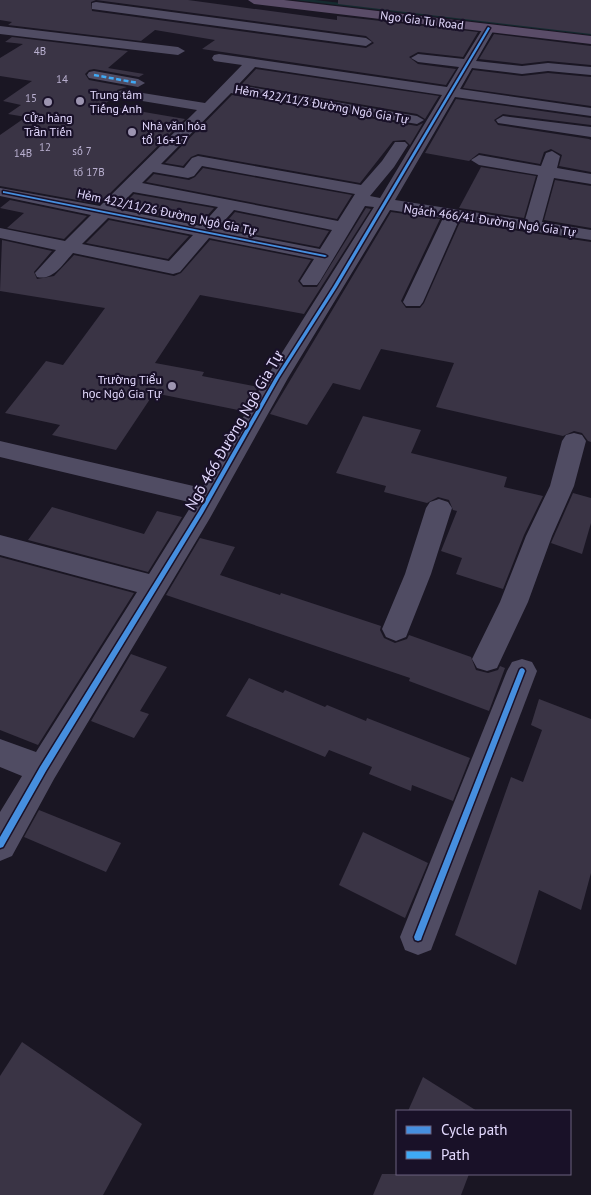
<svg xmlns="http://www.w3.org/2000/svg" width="591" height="1195" viewBox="0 0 591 1195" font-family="'PT Sans',sans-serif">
<rect width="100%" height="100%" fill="#1a1623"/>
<polygon fill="#152b30" points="295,0 315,0 591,32 591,35"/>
<g fill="#3a3445" fill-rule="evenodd">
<path d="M 0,0 L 188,0 L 337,20 L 337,16 L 478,32 L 463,57 L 418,52 L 409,57 L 418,64 L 456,69 L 446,85 L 202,49 L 215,40 L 155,30 L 141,41 L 8,25 L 12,22 L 0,20 ZM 96,0 L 366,36 L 374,43 L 366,48 L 92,11 L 91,2 Z"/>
<polygon points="338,0 591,0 591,34 338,4"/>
<polygon points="494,34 591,46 591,65 548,61 522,64 479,59"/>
<polygon points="12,37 128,51 108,68 144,74 139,77 94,69 89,70 85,74 89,80 127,87 117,90 116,96 103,105 185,119 99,204 0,186 0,135 26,117 8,114 21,105 3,101 32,81 0,76 0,58 23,44 5,42"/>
<polygon points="256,69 439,96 425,119 417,114 242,84"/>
<polygon points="473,70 522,76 548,73 591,77 591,106 463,88"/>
<polygon points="232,95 417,126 423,123 410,145 405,140 393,141 360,183 198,154 191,157 183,166 165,163"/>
<polygon points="456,99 591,118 591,125 503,114 494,120 498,125 589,139 591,140 591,172 559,166 562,155 551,149 544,152 540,164 479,153 469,161 425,153"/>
<polygon points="481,167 536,176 524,218 459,208"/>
<polygon points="203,168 352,195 337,219 146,182 154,174 189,180 195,177"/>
<polygon points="555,180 591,186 591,228 544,220"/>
<polygon points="134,194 214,208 200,224 120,208"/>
<polygon points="10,200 87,216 64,239 7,228 24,213 0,208"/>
<polygon points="366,208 371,209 304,314 200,295 155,363 204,372 202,376 258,387 243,411 154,393 116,450 52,435 60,425 5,413 46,361 63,365 105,308 0,291 2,240 52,251 34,272 37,279 54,276 74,255 174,276 181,273 210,240 311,260 298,281 303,287 317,287"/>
<polygon points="235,212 329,231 319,247 221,228"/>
<polygon points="391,212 440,219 401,301 406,308 420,308 424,303 460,222 591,242 591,442 588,441 582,433 574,431 563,436 436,407 454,363 381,349 360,390 333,383 307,425 270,414"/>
<polygon points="109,220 189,236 168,259 86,243"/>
<polygon points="363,416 421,430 411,453 507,477 504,487 543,496 524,535 503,589 456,574 462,558 441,551 457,511 453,510 449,500 438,497 427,503 384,492 386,486 336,473"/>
<polygon points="573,493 591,498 591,523 582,554 551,543"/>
<polygon points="52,507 144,534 157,511 182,517 148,572 28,540"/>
<polygon points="200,538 235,547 220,575 280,595 281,593 381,626 380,630 384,638 395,643 407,639 409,635 471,657 476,670 488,673 498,670 500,666 505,668 489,711 409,681 410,678 166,595"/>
<polygon points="0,557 134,593 38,745 0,730"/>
<polygon points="131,654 167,667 140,711 149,714 134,738 91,721"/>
<polygon points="249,678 283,693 285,690 325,707 327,705 366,721 367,718 470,758 453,801 412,785 411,791 369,774 372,767 329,750 325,757 226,716"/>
<polygon points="539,699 591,719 591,873 581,910 539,890 516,965 455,935 511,777 523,782 542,730 531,725"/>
<polygon points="39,810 121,843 106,872 24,837"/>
<polygon points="363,832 428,863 405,918 339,885"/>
<polygon points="22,1042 142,1124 103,1195 0,1195 0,1076"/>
<polygon points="423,1077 477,1111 408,1111"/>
<polygon points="382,1174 469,1174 461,1195 373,1195"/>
</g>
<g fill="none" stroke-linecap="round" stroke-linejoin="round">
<g fill="#504c63" fill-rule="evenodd">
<polygon points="96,2 366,38 372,42 366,46 92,9 92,3"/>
<path d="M 489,24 L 495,28 L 476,61 L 522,66 L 548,63 L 591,67 L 591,75 L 548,71 L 522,74 L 472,68 L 460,89 L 591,108 L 591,116 L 455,97 L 395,200 L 525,220 L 538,175 L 479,165 L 471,160 L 479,155 L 541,166 L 546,153 L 552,151 L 560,156 L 557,168 L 591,174 L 591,184 L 554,178 L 542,222 L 591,230 L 591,240 L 459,220 L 423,302 L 420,306 L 406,306 L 403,302 L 443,218 L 390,210 L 288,378 L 210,518 L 54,779 L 12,856 L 0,861 L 0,812 L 22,776 L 0,767 L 0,739 L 36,752 L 137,592 L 0,555 L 0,535 L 149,574 L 193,503 L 0,457 L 0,441 L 202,488 L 266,378 L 374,207 L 365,206 L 320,281 L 317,285 L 303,285 L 300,281 L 314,259 L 209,238 L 180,272 L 173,274 L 73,253 C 63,264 53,281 37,277 L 35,273 L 56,250 L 0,238 L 0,228 L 65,241 L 91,215 L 0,196 L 0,188 L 100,206 L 197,110 L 124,98 L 119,97 L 117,94 L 119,91 L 124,90 L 205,103 L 242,65 L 214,61 L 212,58 L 214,55 L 219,54 L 447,87 L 459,67 L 418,62 L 411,58 L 418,54 L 464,59 L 485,25 ZM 255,67 L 442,95 L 380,198 L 370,196 L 394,167 L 408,145 L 405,142 L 395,142 L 382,161 L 361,185 L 198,156 L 192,158 L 184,168 L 161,164 L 231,93 L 417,124 L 424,120 L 417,116 L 238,85 ZM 202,166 L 355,194 L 338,221 L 142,183 L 153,172 L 188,178 L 194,176 ZM 133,192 L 218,207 L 201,226 L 116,209 ZM 234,210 L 332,230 L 320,249 L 217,229 ZM 108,218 L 193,235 L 169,261 L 82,244 Z"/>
<polygon points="0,26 178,47 185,51 178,55 0,34"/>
<polygon points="94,71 138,79 145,83 138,87 89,78 87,75 89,72"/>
<polygon points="503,116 591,127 591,137 498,123 496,120"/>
<polygon points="574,433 582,435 586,441 574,486 552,536 528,602 497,668 487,671 477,668 472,659 500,602 526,536 550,486 562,441 566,435"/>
<polygon points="439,499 448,502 452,508 431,574 406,637 396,641 386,637 382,629 405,574 426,508 430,502"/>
<polygon points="522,659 532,662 537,671 431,950 418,955 405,950 400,937 507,671 512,662"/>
</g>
<polygon fill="#5a4c68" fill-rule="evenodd" points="248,0 284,0 591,36 591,44 254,4"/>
<polyline stroke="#3fa9f5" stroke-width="2.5" stroke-dasharray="5 2.5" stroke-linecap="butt" points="94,75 138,83"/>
<defs>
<g id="cycleway">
<polygon points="488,27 490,28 337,287 279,378 203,513 46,771 3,847 0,848 0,837 40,767 199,511 275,378 333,287"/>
<polygon points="3,191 325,255 327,256 325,257 4,193 3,193"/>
<polygon points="522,668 524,669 525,671 422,937 421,940 418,941 415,940 414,937 519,671 520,669"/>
</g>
</defs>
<use href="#cycleway" stroke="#191128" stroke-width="3"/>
<use href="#cycleway" fill="#468fdf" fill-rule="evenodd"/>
</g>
<g fill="#9d95b1" stroke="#191128" stroke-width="2">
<circle cx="80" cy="101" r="5"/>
<circle cx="48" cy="102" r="5"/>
<circle cx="132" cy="132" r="5"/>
<circle cx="172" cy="386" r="5"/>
</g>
<g text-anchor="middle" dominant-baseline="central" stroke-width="4.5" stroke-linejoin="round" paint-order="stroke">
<g font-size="11" fill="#b9b0d0">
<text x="40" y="51">4B</text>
<text x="62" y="79">14</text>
<text x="31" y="98">15</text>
<text x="45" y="147">12</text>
<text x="82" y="151">số 7</text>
<text x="23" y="153">14B</text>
<text x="89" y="172">tổ 17B</text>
</g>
<g font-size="12" fill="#e3d9fe" stroke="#191128">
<text transform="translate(422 20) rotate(7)">Ngo Gia Tu Road</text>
<text transform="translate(322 104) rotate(10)">Hẻm 422/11/3 Đường Ngô Gia Tự</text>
<text transform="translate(167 212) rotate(12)">Hẻm 422/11/26 Đường Ngô Gia Tự</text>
<text transform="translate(490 220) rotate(8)">Ngách 466/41 Đường Ngô Gia Tự</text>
</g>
<g font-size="12" fill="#e3d9fe" stroke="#191128" text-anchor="start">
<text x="90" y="94">Trung tâm<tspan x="90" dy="14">Tiếng Anh</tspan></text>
<text x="48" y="117" text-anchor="middle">Cửa hàng<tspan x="48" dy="14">Trần Tiến</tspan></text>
<text x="142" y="125">Nhà văn hóa<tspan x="142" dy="14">tổ 16+17</tspan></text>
<text x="162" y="379" text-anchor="end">Trường Tiểu<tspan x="162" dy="14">học Ngô Gia Tự</tspan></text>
</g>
<g font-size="15" fill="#e3d9fe" stroke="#191128">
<text transform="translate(234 430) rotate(-60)">Ngõ 466 Đường Ngô Gia Tự</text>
</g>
</g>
<rect x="396" y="1110" width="175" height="65" fill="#191128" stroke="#6a617e"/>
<rect x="406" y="1126" width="25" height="8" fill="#468fdf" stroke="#6a617e"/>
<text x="441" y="1135" font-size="15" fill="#e3d9fe">Cycle path</text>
<rect x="406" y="1151" width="25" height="8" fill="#3fa9f5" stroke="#6a617e"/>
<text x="441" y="1160" font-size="15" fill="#e3d9fe">Path</text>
</svg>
